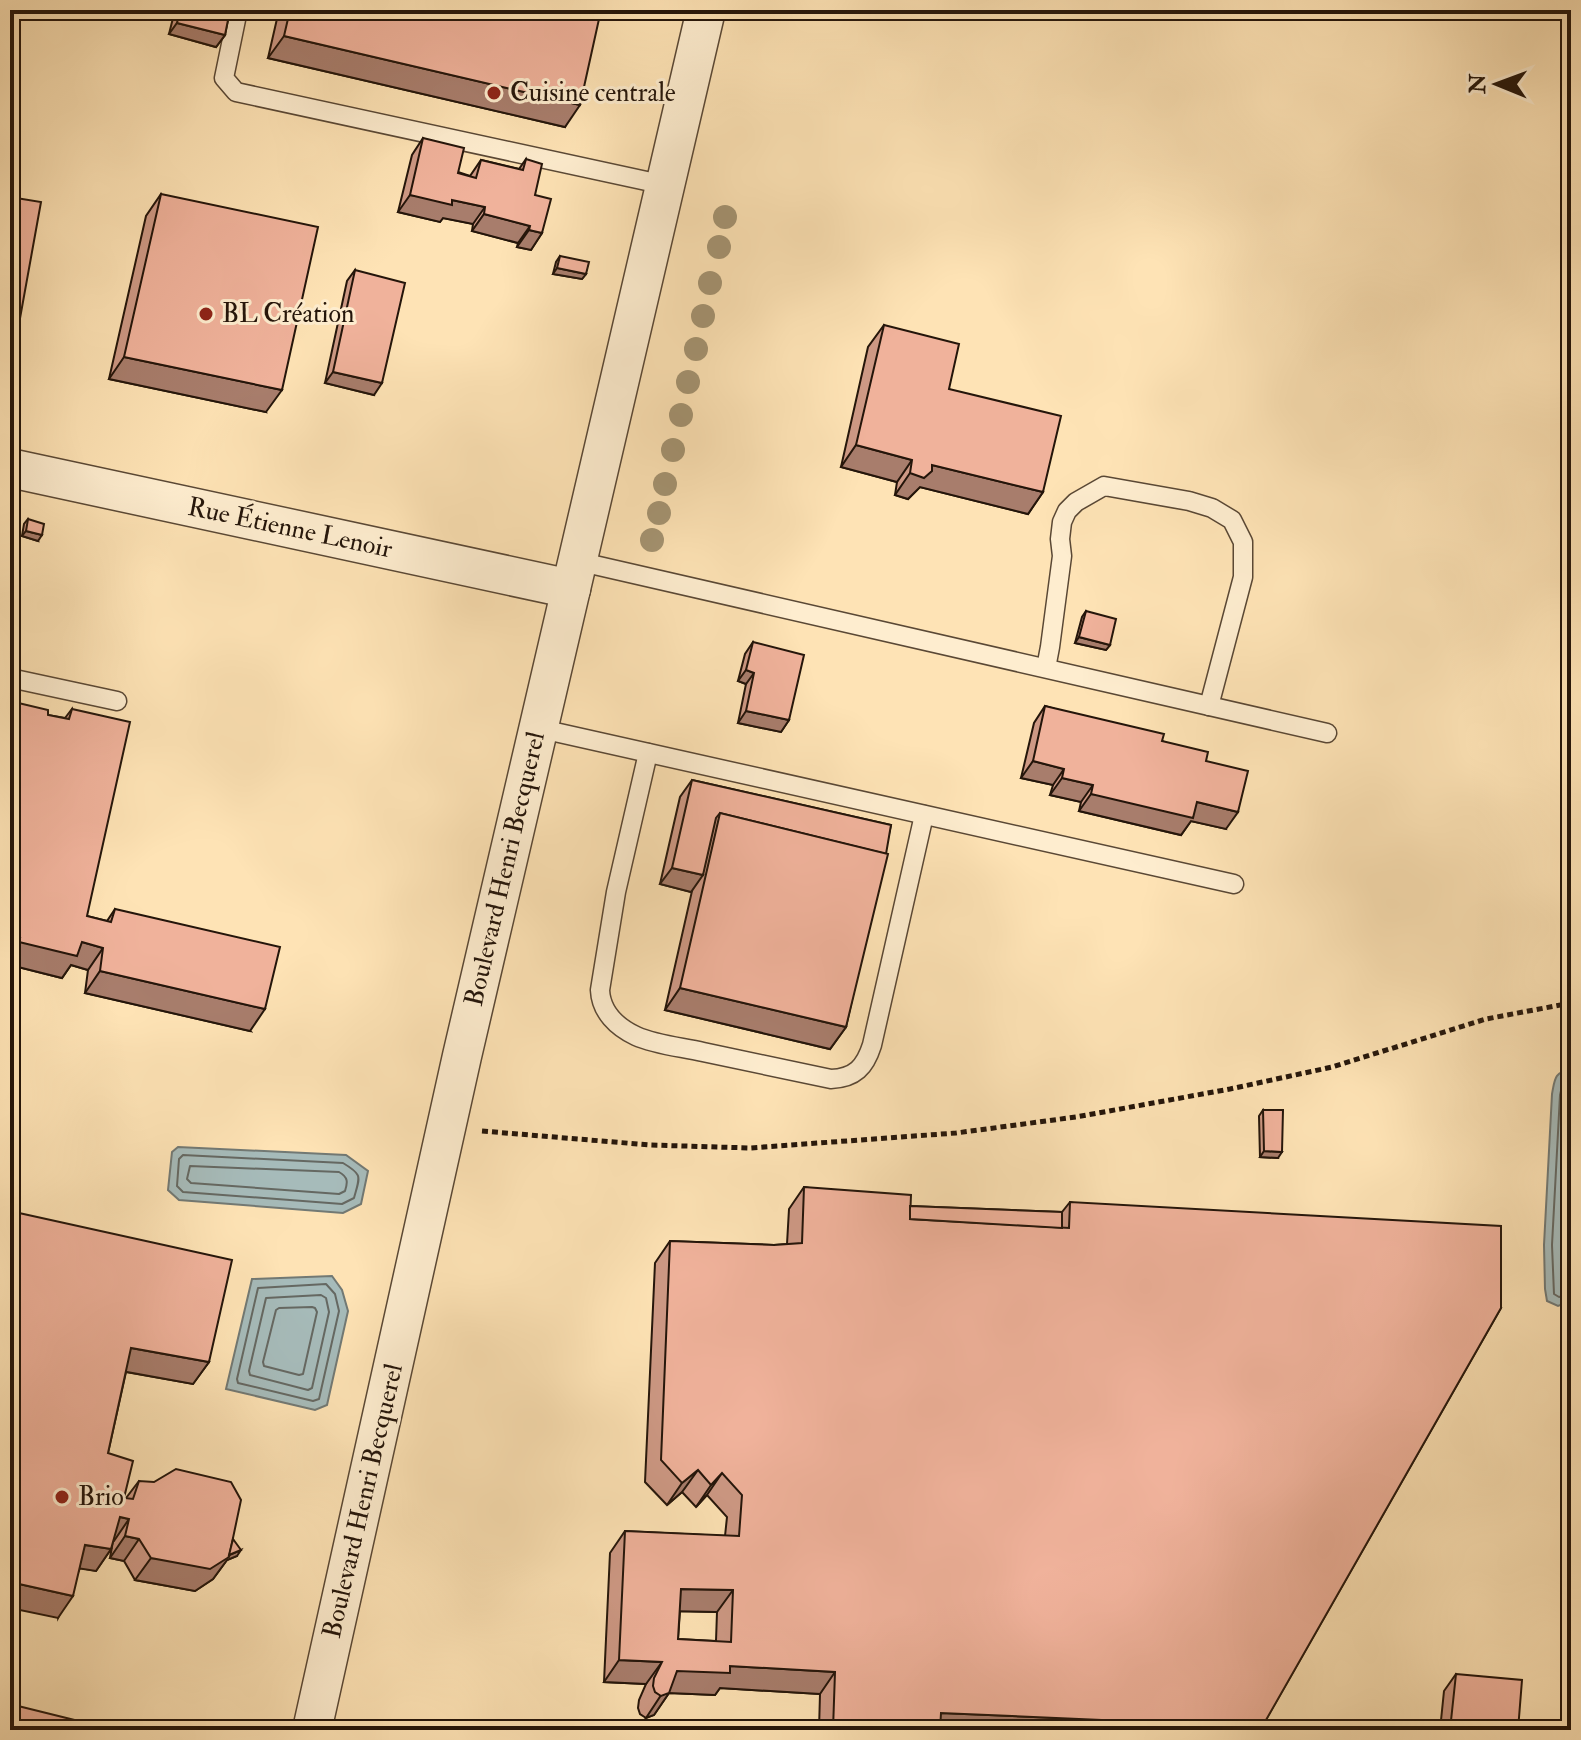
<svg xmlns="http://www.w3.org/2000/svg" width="1581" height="1740" viewBox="0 0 1581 1740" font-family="'IM FELL Double Pica',serif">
<rect width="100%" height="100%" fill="#fee3b5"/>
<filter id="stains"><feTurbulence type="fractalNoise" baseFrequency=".0025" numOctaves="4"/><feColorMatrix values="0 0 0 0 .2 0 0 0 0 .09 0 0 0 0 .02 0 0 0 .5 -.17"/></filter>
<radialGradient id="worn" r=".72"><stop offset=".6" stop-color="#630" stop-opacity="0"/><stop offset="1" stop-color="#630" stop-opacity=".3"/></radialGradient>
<g fill="#a6bbba" stroke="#727974" stroke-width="2">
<path d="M 1571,1069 L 1571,1298 L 1566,1303 L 1558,1306 L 1547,1301 L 1545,1289 L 1544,1245 L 1552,1094 C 1555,1078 1554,1073 1571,1069 Z"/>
<polygon points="178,1147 346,1155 368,1171 361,1204 343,1213 179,1200 168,1190 172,1152"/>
<polygon points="332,1276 342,1290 348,1311 327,1405 315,1410 226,1389 252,1279"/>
</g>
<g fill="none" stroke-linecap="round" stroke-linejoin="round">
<g stroke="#656862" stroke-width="2">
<polyline points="1571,1077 1563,1082 1560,1095 1552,1245 1554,1294 1559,1297 1571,1294"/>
<polyline points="1571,1092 1562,1246 1563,1280 1565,1283 1571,1284"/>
<path d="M 183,1155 L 343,1163 C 363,1175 360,1176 354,1198 L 342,1204 L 183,1192 L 177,1186 L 179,1159 Z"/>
<path d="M 190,1166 L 339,1172 C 348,1177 348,1182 345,1191 L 339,1194 L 191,1183 L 187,1179 Z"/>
<polygon points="326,1284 335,1294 339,1311 319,1399 313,1401 238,1383 237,1379 258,1288"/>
<polygon points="321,1295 326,1298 329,1312 312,1388 308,1390 250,1375 249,1371 266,1298"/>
<polygon points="312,1307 315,1308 317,1312 303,1374 299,1375 264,1366 263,1362 276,1310 279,1308"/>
</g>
<defs>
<g id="service">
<polyline points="238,10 224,78 236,92 665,185"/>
<polyline points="577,561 1327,733"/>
<polyline points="1046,668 1050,647 1062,556 1060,539 1062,522 1067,511 1076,502 1104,486 1189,501 1212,508 1232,520 1243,542 1243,577 1209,706"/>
<polyline points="10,678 117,701"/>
<polyline points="537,728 1234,884"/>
<path d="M 648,753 L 616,892 L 600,990 C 601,1012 617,1027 636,1036 C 656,1045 681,1047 703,1052 C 745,1061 788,1070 831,1079 C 855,1078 865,1067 872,1045 L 924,815"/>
</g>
<g id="minor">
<polyline points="10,468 571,589"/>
<polyline points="312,1730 462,1056 706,10"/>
</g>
</defs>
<use href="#service" stroke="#5a4835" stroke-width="21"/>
<use href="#minor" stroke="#5a4835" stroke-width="41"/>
<polyline stroke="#24150a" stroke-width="5" stroke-dasharray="6 4" stroke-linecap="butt" points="482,1131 650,1145 750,1148 956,1133 1076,1117 1230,1089 1332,1067 1486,1019 1571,1003"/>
<use href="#service" stroke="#feedcf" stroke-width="18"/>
<use href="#minor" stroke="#feedcf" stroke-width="38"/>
</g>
<g fill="#a49371">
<circle cx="725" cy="217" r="12"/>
<circle cx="719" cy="247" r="12"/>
<circle cx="710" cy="283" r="12"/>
<circle cx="703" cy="316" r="12"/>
<circle cx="696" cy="349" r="12"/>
<circle cx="688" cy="382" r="12"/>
<circle cx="681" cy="415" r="12"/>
<circle cx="673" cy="450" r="12"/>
<circle cx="665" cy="484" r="12"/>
<circle cx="659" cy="513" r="12"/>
<circle cx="652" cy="540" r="12"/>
</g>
<g fill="#ce9985" stroke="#24150a" stroke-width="2" fill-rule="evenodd">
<polygon points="175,10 230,10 225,35 216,47 169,34"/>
<polygon points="279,10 601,10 565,127 268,58"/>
<polygon points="423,138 458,172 470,176 481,160 519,169 526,159 542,233 531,250 517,247 518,243 472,231 473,224 443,218 440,222 398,212 412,155"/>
<polygon points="161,194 266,412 109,379 146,216"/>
<polygon points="560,256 586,274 582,279 553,274 556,262"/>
<polygon points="355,270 374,395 325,383 347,281"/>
<polygon points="884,325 949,389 1043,492 1028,514 920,487 908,499 895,495 897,482 841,467 868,347"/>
<polygon points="28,519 38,541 22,536 24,524"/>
<polygon points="1086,611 1110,645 1106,650 1075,643 1082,617"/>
<polygon points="753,642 789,720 781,732 738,723 746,684 738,681 745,654"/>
<polygon points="10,701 48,715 65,718 72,709 87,916 107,921 115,909 250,1031 85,993 88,970 71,965 62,978 10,965"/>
<polygon points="1045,706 1162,741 1206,761 1226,829 1191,821 1181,835 1079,811 1081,802 1050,795 1053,785 1021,778 1034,723"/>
<polygon points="692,780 891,825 846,1027 830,1049 665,1010 692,891 691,892 660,884 680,797"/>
<polygon points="1263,1110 1278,1158 1260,1157 1259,1116"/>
<path d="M 804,1187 L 910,1206 L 1062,1212 L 1070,1202 L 1501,1308 L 1260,1730 L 819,1730 L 820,1694 L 720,1688 L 715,1695 L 669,1693 L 654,1715 L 646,1718 L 640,1714 L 638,1708 L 639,1700 L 646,1684 L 604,1682 L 610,1553 L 625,1531 L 725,1536 L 727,1517 L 707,1495 L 696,1507 L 682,1492 L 667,1505 L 645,1482 L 655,1263 L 670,1241 L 774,1245 L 787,1244 L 789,1209 ZM 680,1611 L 717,1612 L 716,1641 L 678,1639 Z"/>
<polygon points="10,1211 209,1362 193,1384 126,1372 108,1453 124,1498 126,1498 139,1481 233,1539 237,1556 227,1560 213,1579 195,1591 135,1580 124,1561 110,1558 113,1541 111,1549 96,1571 80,1568 58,1618"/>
<polygon points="1456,1674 1518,1730 1440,1730 1444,1691"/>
</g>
<g fill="#a87d6c" stroke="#24150a" stroke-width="2">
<polygon points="177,23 225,35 216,47 169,34"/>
<polygon points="284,36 580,105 565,127 268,58"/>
<polygon points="410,195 452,200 485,207 473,224 443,218 440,222 398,212"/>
<polygon points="484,214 530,226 518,243 472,231"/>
<polygon points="529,230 542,233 531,250 517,247"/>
<polygon points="557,268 586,274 582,279 553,274"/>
<polygon points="10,323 19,324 10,337"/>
<polygon points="124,357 282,390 266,412 109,379"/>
<polygon points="333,372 382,383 374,395 325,383"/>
<polygon points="856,445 912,460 897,482 841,467"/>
<polygon points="932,465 1043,492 1028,514 920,487 908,499 895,495 910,473"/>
<polygon points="26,531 42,535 38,541 22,536"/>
<polygon points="1079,637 1110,645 1106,650 1075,643"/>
<polygon points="746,670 754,673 746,684 738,681"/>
<polygon points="746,711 789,720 781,732 738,723"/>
<polygon points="1033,761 1064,769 1053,785 1021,778"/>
<polygon points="1062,778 1093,785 1081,802 1050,795"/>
<polygon points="1091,794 1197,802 1238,812 1226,829 1191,821 1181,835 1079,811"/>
<polygon points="672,868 703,875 691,892 660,884"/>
<polygon points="14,938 20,938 10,953"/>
<polygon points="19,942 82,942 103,948 88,970 71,965 62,978 10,965 10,955"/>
<polygon points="100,971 265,1009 250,1031 85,993"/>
<polygon points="680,988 846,1027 830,1049 665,1010"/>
<polygon points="1264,1151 1282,1152 1278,1158 1260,1157"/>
<polygon points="131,1348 209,1362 193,1384 116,1370"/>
<polygon points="698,1470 682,1492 667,1505 682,1483"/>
<polygon points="722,1473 707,1495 696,1507 711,1485"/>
<polygon points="120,1517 129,1519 114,1541 105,1539"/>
<polygon points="125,1536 139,1539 124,1561 110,1558"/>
<polygon points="85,1545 111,1549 96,1571 70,1567"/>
<polygon points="241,1550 237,1556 227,1560 213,1579 195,1591 135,1580 151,1558 220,1559"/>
<polygon points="10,1582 73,1596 58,1618 10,1608"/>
<polygon points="681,1589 733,1590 717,1612 665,1611"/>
<polygon points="619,1660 662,1662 646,1684 604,1682"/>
<polygon points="730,1666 835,1672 820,1694 720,1688 715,1695 669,1693 654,1715 646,1718 677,1671"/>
<polygon points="941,1713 1262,1727 1260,1730 929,1730"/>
</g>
<g fill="#f0b29b" stroke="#24150a" stroke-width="2" fill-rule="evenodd">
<polygon points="180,10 230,10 225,35 177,23"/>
<polygon points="290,10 601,10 580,105 284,36"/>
<polygon points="423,138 464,148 458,173 476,178 481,160 523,170 526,159 542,164 535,195 551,199 542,233 529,230 530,226 484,214 485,207 452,200 452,205 410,195"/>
<polygon points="161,194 318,227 282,390 124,357"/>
<polygon points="10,197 41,202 19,324 10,323"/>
<polygon points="560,256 589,262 586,274 557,268"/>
<polygon points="355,270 405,283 382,383 333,372"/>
<polygon points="884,325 959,344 949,389 1061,416 1043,492 932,465 932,471 924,478 910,473 912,460 856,445"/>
<polygon points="28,519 44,524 42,535 26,531"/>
<polygon points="1086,611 1116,619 1110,645 1079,637"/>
<polygon points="753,642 804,655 789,720 746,711 754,673 746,670"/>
<polygon points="10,701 48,710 48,715 69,719 72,709 130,722 87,916 111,922 115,909 280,947 265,1009 100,971 103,948 82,942 77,956 19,942 20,938 14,938 10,952"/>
<polygon points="1045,706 1164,734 1162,741 1208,752 1206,761 1248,771 1238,812 1197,802 1193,818 1091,794 1093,785 1062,778 1064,769 1033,761"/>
<polygon points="692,780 891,825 886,854 720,813 716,818 703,875 672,868"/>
<polygon points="720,813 888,854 846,1027 680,988"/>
<polygon points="1263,1110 1283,1110 1282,1152 1264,1151"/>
<path d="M 804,1187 L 911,1195 L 910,1219 L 1069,1228 L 1070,1202 L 1501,1226 L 1501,1308 L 1262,1727 L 941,1713 L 940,1730 L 833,1730 L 835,1672 L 730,1666 L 730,1673 L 677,1671 L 669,1693 L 661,1696 L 655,1692 L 653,1686 L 654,1678 L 662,1662 L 619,1660 L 625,1531 L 739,1536 L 742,1495 L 722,1473 L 711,1485 L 698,1470 L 682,1483 L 661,1460 L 670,1241 L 774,1245 L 802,1243 ZM 681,1589 L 733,1590 L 731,1642 L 678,1639 Z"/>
<polygon points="910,1206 1062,1212 1062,1228 910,1219"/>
<polygon points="10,1211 232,1260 209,1362 131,1348 108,1453 133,1461 124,1498 133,1499 139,1481 154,1482 176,1469 231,1482 241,1500 229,1557 210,1569 151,1558 139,1539 125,1536 129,1519 120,1517 111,1549 85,1545 73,1596 10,1582"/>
<polygon points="233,1539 241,1550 229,1555"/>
<polygon points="1456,1674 1522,1680 1518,1730 1450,1730"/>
<polygon points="10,1704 115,1730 10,1730"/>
</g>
<g fill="#8f2418" stroke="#feedcf" stroke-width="3">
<circle cx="494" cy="93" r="8"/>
<circle cx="206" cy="314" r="8"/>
<circle cx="62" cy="1497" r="8"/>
</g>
<g text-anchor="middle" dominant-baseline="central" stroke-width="6" stroke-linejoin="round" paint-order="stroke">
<g font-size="26" fill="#24150a" stroke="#feedcf" text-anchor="start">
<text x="510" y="93">Cuisine centrale</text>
<text x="222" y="314">BL Création</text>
<text x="78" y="1497">Brio</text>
</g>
<g font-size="26" fill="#24150a" stroke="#feedcf">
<text transform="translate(290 528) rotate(12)">Rue Étienne Lenoir</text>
<text transform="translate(505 869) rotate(-77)">Boulevard Henri Becquerel</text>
<text transform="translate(363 1501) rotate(-77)">Boulevard Henri Becquerel</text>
</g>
</g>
<rect width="1581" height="1740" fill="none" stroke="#fee3b5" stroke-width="40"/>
<rect x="12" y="12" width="1557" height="1716" fill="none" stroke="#24150a" stroke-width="4"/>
<rect x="20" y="20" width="1541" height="1700" fill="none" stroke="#24150a" stroke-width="2"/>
<g transform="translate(1497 84) rotate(271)" stroke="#feedcf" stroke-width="6" paint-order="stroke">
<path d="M0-6L14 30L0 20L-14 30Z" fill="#24150a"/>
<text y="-12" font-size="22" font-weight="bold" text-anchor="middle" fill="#24150a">N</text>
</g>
<rect width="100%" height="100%" filter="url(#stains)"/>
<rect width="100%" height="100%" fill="url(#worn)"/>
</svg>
